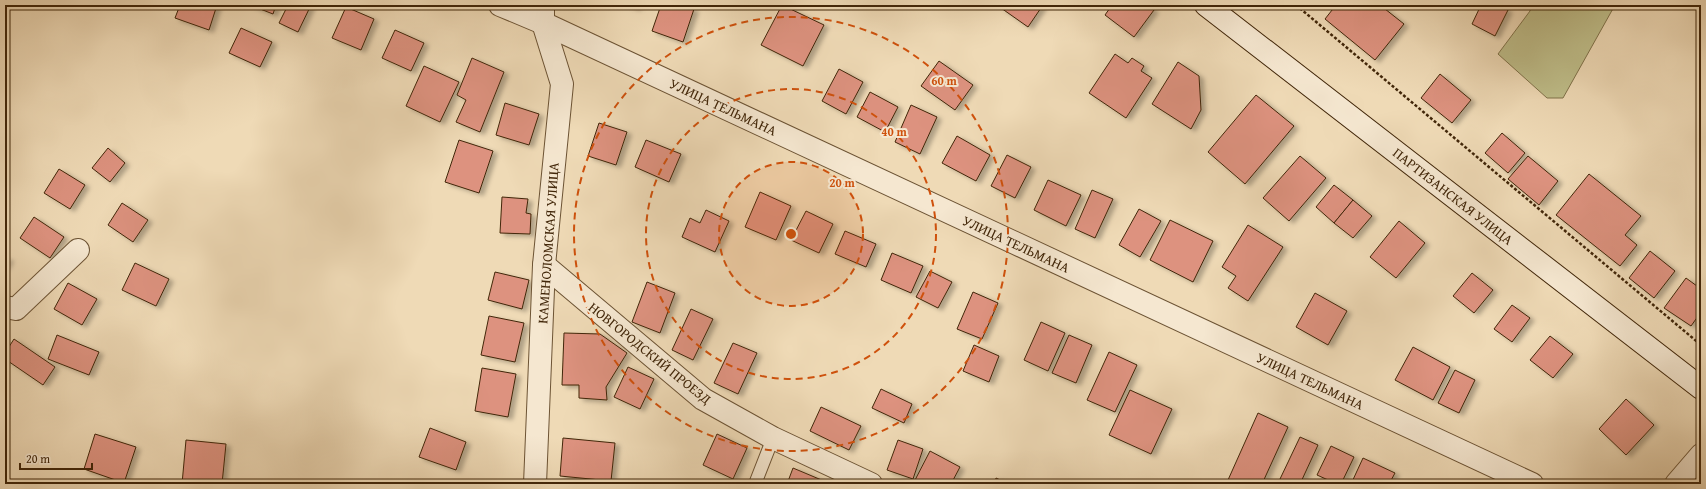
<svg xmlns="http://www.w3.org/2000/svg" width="1706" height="489" viewBox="0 0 1706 489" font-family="'Gentium Book Plus',serif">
<defs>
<filter id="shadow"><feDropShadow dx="4.5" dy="2.5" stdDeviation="2" flood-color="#0004"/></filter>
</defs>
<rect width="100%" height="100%" fill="#efdab6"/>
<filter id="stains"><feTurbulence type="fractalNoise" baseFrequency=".005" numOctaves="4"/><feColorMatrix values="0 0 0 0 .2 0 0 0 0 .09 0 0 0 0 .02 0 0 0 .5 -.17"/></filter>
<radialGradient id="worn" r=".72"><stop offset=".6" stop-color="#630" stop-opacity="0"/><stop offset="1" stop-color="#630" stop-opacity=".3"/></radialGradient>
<polygon fill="#bfbe8a" stroke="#80724a" points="1531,5 1615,5 1563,98 1547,98 1498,54 1530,11"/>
<g fill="#dd927f" stroke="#412609" filter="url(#shadow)">
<polygon points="180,5 217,5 209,30 175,18"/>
<polygon points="250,5 276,5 273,14"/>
<polygon points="288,5 311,5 298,32 279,23"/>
<polygon points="628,5 637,5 636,8"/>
<polygon points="661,5 682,5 694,9 683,42 652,31"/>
<polygon points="782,5 824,25 803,66 761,45"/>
<polygon points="1004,5 1043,5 1028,27 1001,8"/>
<polygon points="1112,5 1148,5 1154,10 1134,37 1105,15"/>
<polygon points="1336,5 1380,5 1404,24 1375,60 1325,19"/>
<polygon points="1481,5 1499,5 1508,10 1495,36 1472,24"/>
<polygon points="346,7 374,19 361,50 332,38"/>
<polygon points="241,28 272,42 260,67 229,53"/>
<polygon points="395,30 424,43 411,71 382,58"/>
<polygon points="1115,54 1128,63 1132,58 1144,66 1141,71 1152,78 1126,118 1089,93"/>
<polygon points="472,58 504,72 480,132 456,122 466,100 457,95"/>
<polygon points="939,61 973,85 955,110 921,86"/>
<polygon points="1178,62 1199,76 1201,110 1191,129 1152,104"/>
<polygon points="424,66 459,82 440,122 406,106"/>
<polygon points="839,69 863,82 846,114 822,101"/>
<polygon points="1440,74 1471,100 1452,123 1421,98"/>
<polygon points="870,92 898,107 885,132 857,117"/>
<polygon points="1256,95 1294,126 1245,184 1208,152"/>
<polygon points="505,103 539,114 529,145 496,135"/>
<polygon points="911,105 937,117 920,154 895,142"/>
<polygon points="599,123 627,132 616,165 588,156"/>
<polygon points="1502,133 1525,153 1508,173 1485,153"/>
<polygon points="957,136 990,155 976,181 942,163"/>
<polygon points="459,140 493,151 479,193 445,182"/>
<polygon points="646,140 681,154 669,182 635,167"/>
<polygon points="108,148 125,163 110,182 92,168"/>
<polygon points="1007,155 1031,167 1015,198 991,186"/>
<polygon points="1300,156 1326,178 1289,221 1263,198"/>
<polygon points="1528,156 1558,181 1539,205 1508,179"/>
<polygon points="59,169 85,185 70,209 44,193"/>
<polygon points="1589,174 1641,216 1625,235 1637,245 1620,266 1556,215"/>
<polygon points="1048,180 1081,195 1066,226 1034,210"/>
<polygon points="1334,185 1353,200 1334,223 1316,207"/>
<polygon points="1092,190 1113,199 1095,238 1075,229"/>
<polygon points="760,192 791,206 776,240 745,227"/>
<polygon points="502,197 528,199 526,213 531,214 530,234 500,233"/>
<polygon points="1353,200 1372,216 1353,238 1334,223"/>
<polygon points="122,203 148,220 133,242 108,225"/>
<polygon points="1139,209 1161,221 1140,257 1119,245"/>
<polygon points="706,210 729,221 715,252 682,237 690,218 700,223"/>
<polygon points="806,211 833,224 819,253 791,240"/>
<polygon points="34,217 64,237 50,258 20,238"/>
<polygon points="1170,220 1213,241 1193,282 1150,260"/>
<polygon points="1399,221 1425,243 1396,278 1370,257"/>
<polygon points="1248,225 1283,247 1248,301 1228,288 1236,276 1222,267"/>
<polygon points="845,231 876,244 866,267 835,254"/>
<polygon points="1650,251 1675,271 1654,298 1629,278"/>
<polygon points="892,253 923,266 911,293 881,280"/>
<polygon points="5,257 9,259 5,268"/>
<polygon points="135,263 169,279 156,306 122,290"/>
<polygon points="930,271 952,282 938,308 916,297"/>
<polygon points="495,272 529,280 522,309 488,300"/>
<polygon points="1472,273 1493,290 1474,313 1453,296"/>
<polygon points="1686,278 1701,289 1701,312 1691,326 1664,308"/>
<polygon points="647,282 675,293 660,333 632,322"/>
<polygon points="68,283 97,299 82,325 54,309"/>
<polygon points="973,292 998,303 982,339 957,329"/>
<polygon points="1315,293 1347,311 1328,345 1296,327"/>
<polygon points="1512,305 1530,318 1512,342 1494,329"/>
<polygon points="691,309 713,319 693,360 672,350"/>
<polygon points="489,316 524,323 515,362 481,355"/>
<polygon points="1041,322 1065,333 1048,371 1024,360"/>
<polygon points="564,333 600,334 627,353 606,387 607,400 579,398 579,385 562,385"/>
<polygon points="57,335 99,352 89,375 48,359"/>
<polygon points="1069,335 1092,345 1076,383 1052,373"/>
<polygon points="1550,336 1573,354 1553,378 1530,360"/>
<polygon points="14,339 55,367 43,385 5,359 5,353"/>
<polygon points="733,343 757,353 738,394 714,383"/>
<polygon points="974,345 999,356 989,382 963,371"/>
<polygon points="1413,347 1450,367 1433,400 1395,380"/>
<polygon points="1109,352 1137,365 1115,412 1087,400"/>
<polygon points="628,367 654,379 640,409 614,397"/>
<polygon points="482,368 516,374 508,417 475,411"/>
<polygon points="1455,370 1475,380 1459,413 1438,403"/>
<polygon points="881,389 912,404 904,423 872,408"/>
<polygon points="1130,390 1172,409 1151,454 1109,435"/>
<polygon points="1626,399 1654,425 1626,455 1599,429"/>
<polygon points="821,407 861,426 849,450 810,431"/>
<polygon points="1258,413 1288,427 1262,484 1237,484 1228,480"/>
<polygon points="430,428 466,442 456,470 419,457"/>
<polygon points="95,434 136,447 124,483 84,469"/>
<polygon points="717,434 747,448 733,479 703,465"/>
<polygon points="1300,437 1318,445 1300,484 1293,484 1280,479"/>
<polygon points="563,438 615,443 611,481 560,476"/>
<polygon points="186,440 226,444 222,484 182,484"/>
<polygon points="898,440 923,449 913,479 887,470"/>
<polygon points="1331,446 1354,457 1341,484 1337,484 1317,475"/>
<polygon points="930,451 960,467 951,484 917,484 914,482"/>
<polygon points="1363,458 1395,473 1389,484 1351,484"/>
<polygon points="793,468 831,484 787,484"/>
<polygon points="996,478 1009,484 994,484"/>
</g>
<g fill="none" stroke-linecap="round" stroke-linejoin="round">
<defs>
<polyline id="service" points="755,484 773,438"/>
<g id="minor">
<polyline points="544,265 703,399 773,438 871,484"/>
<polyline points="5,307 16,309 78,250"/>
</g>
<g id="tertiary">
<polyline points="500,5 543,23 1532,484"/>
<polyline points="535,484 544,265 562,84 543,23 543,5"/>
<polyline points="1676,484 1701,455"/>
</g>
<polyline id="secondary" points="1206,5 1701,388"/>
</defs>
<use href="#service" stroke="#6c5334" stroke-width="14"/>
<use href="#minor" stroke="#6c5334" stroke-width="24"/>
<use href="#tertiary" stroke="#6c5334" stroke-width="24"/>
<use href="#secondary" stroke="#412609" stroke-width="24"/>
<polyline stroke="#412609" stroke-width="2.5" stroke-dasharray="3 2" stroke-linecap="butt" points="1296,5 1701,345"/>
<use href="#service" stroke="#f5e7d0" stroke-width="12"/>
<use href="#minor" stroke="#f5e7d0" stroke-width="22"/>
<use href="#tertiary" stroke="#f5e7d0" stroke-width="22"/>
<use href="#secondary" stroke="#f5e7d0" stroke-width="22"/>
</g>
<circle cx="791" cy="234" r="72" fill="#cf510c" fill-opacity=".12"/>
<g fill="none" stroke="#cf510c" stroke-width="2" stroke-dasharray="7 5">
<circle cx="791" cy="234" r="72"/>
<circle cx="791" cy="234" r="145"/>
<circle cx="791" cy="234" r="217"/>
</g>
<g text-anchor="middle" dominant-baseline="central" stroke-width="4" stroke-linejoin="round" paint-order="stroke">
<g font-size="14" fill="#412609" stroke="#f5e7d0">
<text transform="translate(723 107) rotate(25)">УЛИЦА ТЕЛЬМАНА</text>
<text transform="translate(1453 196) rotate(38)">ПАРТИЗАНСКАЯ УЛИЦА</text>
<text transform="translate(548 243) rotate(-86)">КАМЕНОЛОМСКАЯ УЛИЦА</text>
<text transform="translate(1016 244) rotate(25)">УЛИЦА ТЕЛЬМАНА</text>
<text transform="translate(650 353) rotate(39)">НОВГОРОДСКИЙ ПРОЕЗД</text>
<text transform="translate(1310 381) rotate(25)">УЛИЦА ТЕЛЬМАНА</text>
</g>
</g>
<circle cx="791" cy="234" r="6" fill="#cf510c" stroke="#f5e7d0" stroke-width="2"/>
<g font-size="12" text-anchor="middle" font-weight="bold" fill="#cf510c" stroke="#f5e7d0" stroke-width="4" stroke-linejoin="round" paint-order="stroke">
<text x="944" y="85">60 m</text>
<text x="894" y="136">40 m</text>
<text x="842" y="187">20 m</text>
</g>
<rect width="1706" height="489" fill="none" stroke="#efdab6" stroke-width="20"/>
<rect x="6" y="6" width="1694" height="477" fill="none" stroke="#412609" stroke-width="2"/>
<rect x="10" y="10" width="1686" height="469" fill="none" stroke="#412609"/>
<path d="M20 463v6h72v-6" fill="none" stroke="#412609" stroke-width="2"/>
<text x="26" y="463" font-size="12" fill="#412609" stroke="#f5e7d0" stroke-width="3" paint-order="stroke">20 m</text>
<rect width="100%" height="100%" filter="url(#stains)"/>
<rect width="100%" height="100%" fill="url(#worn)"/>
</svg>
